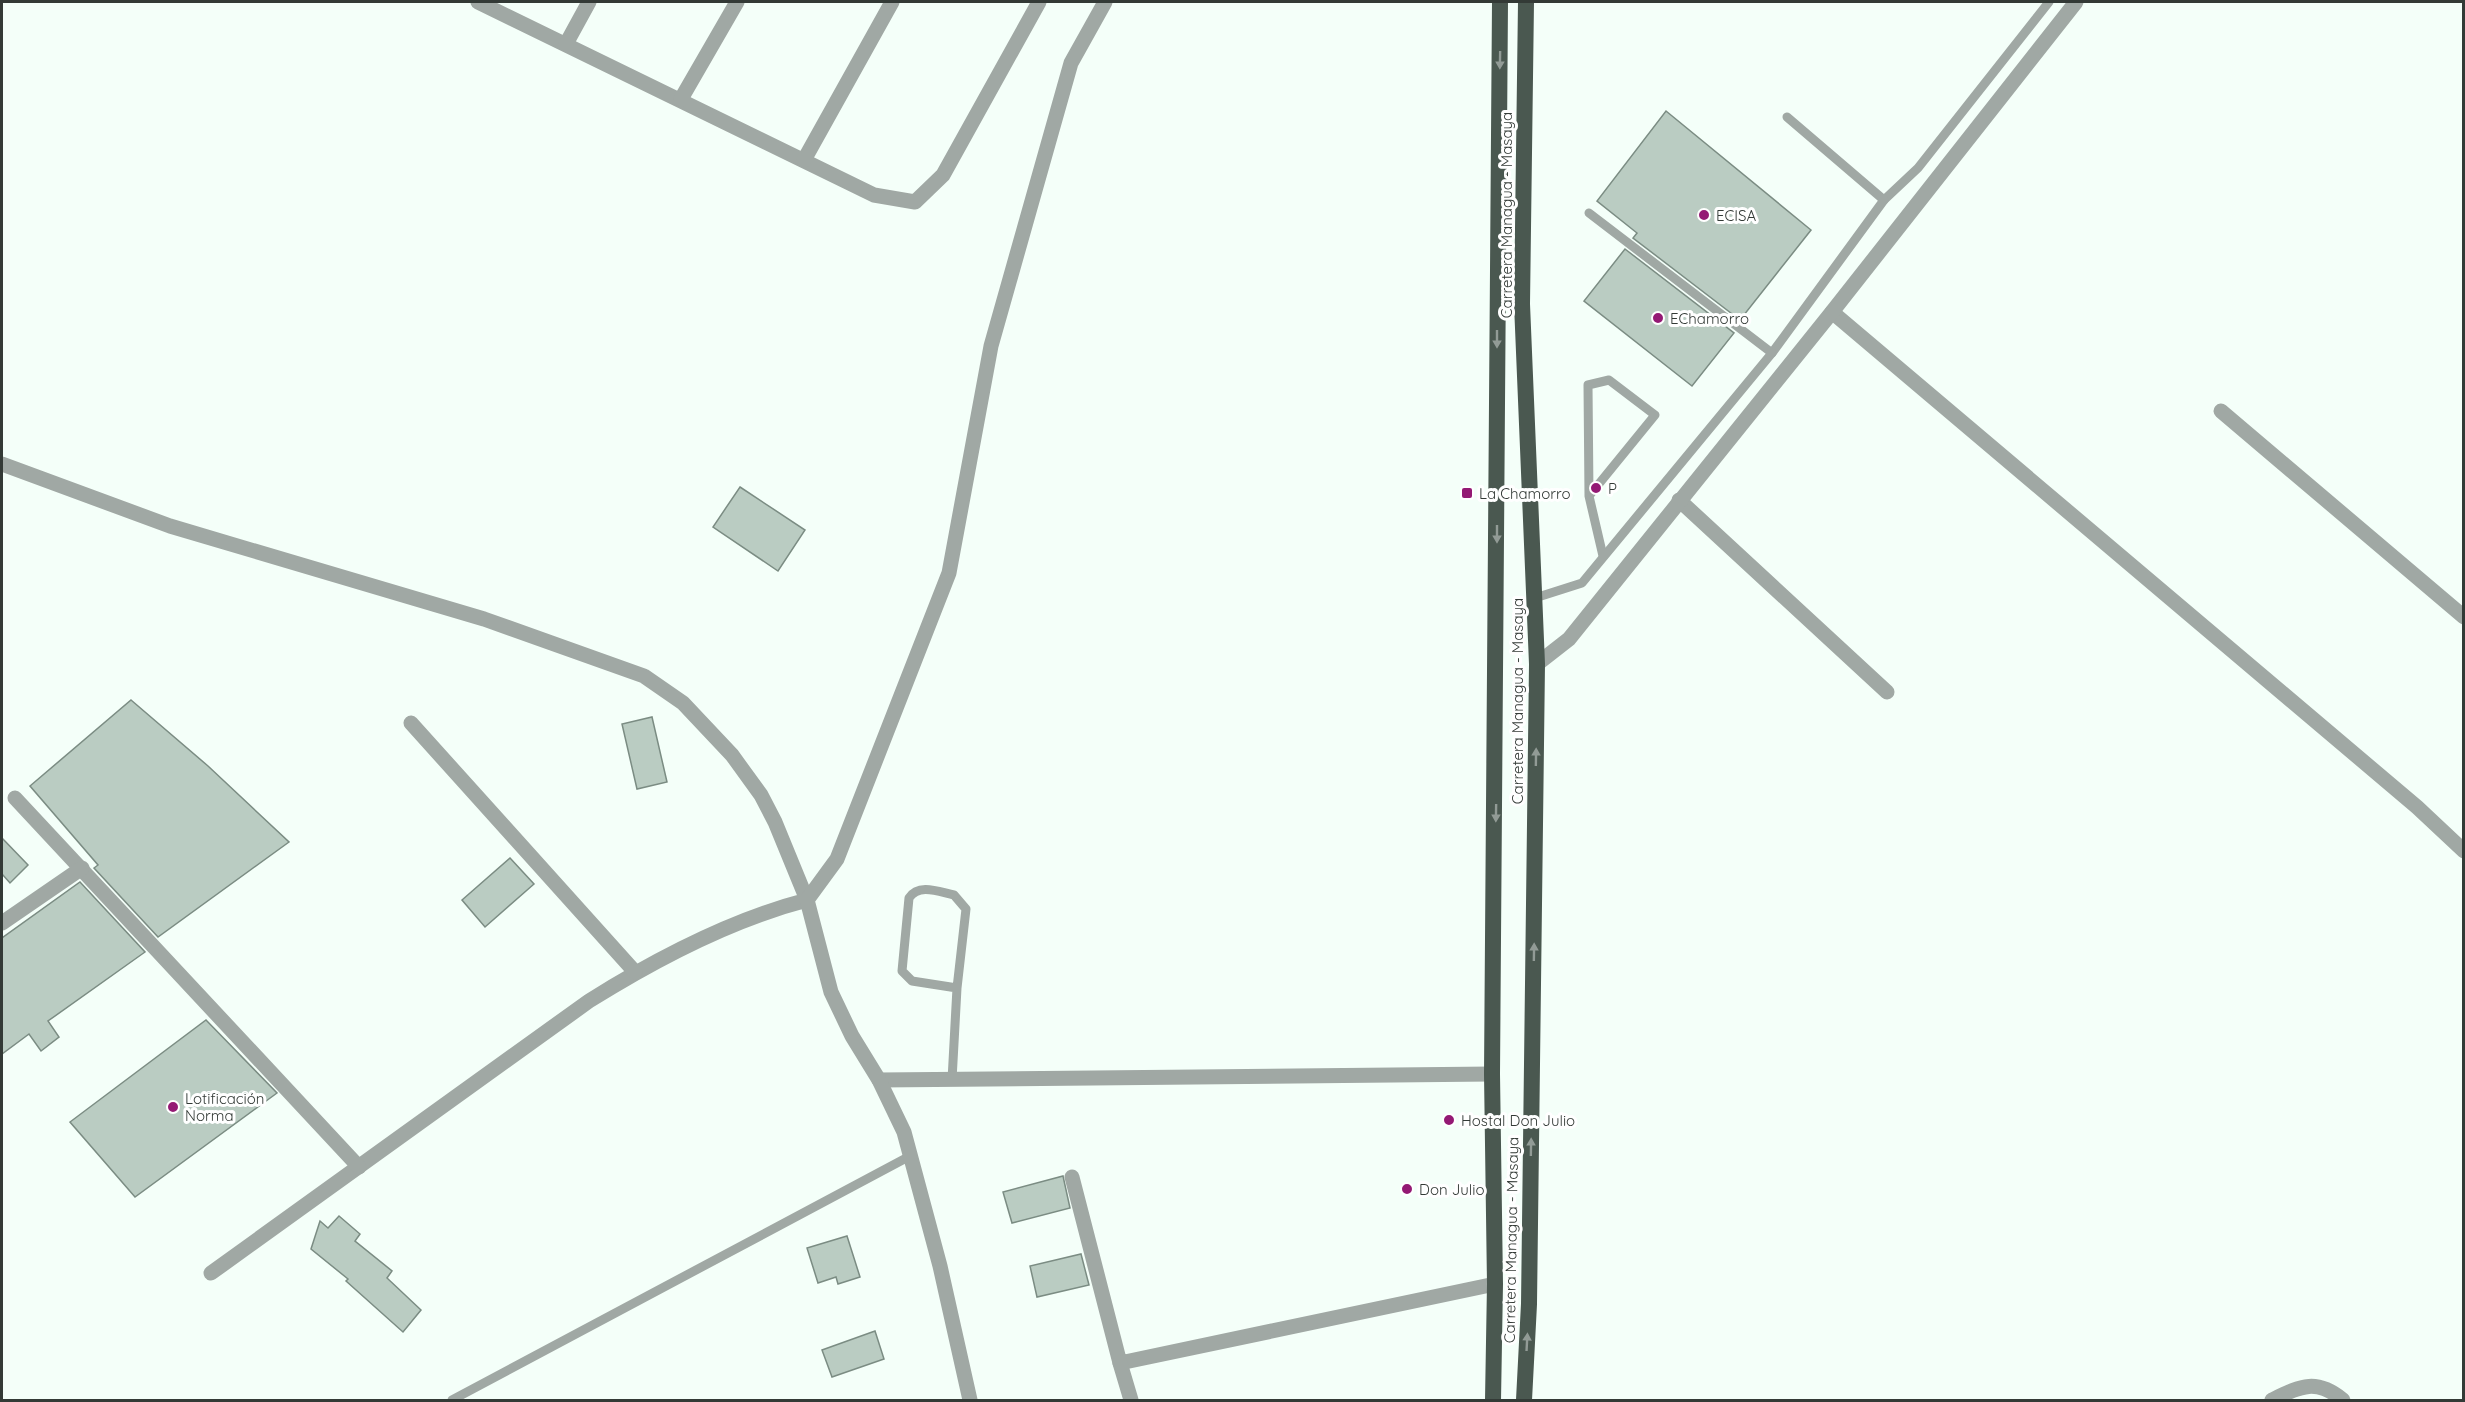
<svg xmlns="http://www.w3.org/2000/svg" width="2465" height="1402" viewBox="0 0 2465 1402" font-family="Quicksand,sans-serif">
<rect width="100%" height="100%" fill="#f4fff9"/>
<g fill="#baccc2" stroke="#7b8c83" stroke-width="1.5">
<polygon points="1666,111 1811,230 1740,320 1633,238 1637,233 1597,201"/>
<polygon points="1625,249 1734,333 1692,386 1584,301"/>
<polygon points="740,487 805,530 778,571 713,527"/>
<polygon points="131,700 208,766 289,842 158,937 94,868 98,865 30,786"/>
<polygon points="652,717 667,782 637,789 622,724"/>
<polygon points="2,838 28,865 10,883 2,874"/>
<polygon points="510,858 534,884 485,927 462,900"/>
<polygon points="80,882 145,952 48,1021 59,1037 41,1051 29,1034 2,1054 2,938"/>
<polygon points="206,1020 277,1093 135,1197 70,1122"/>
<polygon points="1063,1176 1070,1208 1012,1223 1003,1192"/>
<polygon points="339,1216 360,1234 355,1241 392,1271 387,1278 421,1310 403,1332 346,1281 348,1279 311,1249 320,1221 328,1228"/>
<polygon points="847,1236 860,1277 838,1284 836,1277 818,1283 807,1248"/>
<polygon points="1081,1254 1089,1285 1037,1297 1030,1266"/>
<polygon points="875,1331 884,1359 832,1377 822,1350"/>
</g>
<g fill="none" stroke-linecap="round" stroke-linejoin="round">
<g stroke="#a0a8a4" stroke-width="9">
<polyline points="1884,200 1918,168 2049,2"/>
<polyline points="1772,353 1884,200 1787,117"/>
<polyline points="1589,496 1655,415 1609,380 1588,385 1589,496 1603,556"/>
<polyline points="1535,598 1582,583 1772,353 1589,213"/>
<path d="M 952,1080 L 957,988 L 966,909 L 954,895 C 939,892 919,883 909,898 L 902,971 L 912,981 L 957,988"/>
<polyline points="452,1400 910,1156"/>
</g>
<g stroke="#a0a8a4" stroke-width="15">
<polyline points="478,2 874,195 915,202 943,175 1039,2"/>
<polyline points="566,44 589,2"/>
<polyline points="681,99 737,2"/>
<polyline points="804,160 892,2"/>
<polyline points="1832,312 2417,807 2464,851"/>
<polyline points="2221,411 2464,617"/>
<path d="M 2,464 L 170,526 L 484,619 L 644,676 L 683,703 L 732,755 L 761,795 L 775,822 L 807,900 C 730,920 656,959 589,1001 L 211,1273"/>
<polyline points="1679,500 1887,692"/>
<polyline points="1537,664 1569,639 1832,312 2076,2"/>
<polyline points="411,723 635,972"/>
<polyline points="15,798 359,1167"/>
<polyline points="2,923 82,868"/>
<polyline points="879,1080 1492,1074"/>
<polyline points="1072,1177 1120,1363 1495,1284"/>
<polyline points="1120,1363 1131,1400"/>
<polyline points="970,1400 940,1266 904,1132 879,1080 852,1036 831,992 807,900 837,859 949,573 991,346 1071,63 1105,2"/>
<path d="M 2272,1400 C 2301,1386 2316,1378 2343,1400"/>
</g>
<g stroke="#4a5850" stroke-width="16">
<polyline points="1493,1400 1495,1284 1492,1074 1500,2"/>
<polyline points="1524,1400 1529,1304 1537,664 1522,304 1526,2"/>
</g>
</g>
<defs><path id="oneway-solid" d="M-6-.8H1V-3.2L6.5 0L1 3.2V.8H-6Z" transform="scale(1.5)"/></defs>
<g fill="#929b96">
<use href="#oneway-solid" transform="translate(1500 60) rotate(91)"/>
<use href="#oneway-solid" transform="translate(1497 339) rotate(90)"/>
<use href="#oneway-solid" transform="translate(1497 534) rotate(90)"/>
<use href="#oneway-solid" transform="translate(1536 757) rotate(-89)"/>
<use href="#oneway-solid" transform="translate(1496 813) rotate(91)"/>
<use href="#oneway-solid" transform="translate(1534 952) rotate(-89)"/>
<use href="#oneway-solid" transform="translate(1531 1147) rotate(-89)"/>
<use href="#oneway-solid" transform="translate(1527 1342) rotate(-87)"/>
</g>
<g fill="#941974" stroke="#fff" stroke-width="2">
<circle cx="1704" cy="215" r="6"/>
<circle cx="1658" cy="318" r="6"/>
<circle cx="1596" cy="488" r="6"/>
<rect x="1461" y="487" width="12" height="12" rx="3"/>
<circle cx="173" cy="1107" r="6"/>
<circle cx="1449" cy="1120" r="6"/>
<circle cx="1407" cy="1189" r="6"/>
</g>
<g text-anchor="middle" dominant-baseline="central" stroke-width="6" stroke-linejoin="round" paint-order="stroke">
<g font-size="15" fill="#333a36" stroke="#fff">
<text transform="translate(1506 215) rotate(-90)">Carretera Managua - Masaya</text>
<text transform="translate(1517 701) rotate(-90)">Carretera Managua - Masaya</text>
<text transform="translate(1511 1240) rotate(-89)">Carretera Managua - Masaya</text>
</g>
<g font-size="15" fill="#333a36" stroke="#fff" text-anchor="start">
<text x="1716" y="215">ECISA</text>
<text x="1670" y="318">EChamorro</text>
<text x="1608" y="488">P</text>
<text x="1479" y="493">La Chamorro</text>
<text x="185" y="1098">Lotificación<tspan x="185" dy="17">Norma</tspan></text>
<text x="1461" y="1120">Hostal Don Julio</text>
<text x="1419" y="1189">Don Julio</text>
</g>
</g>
<rect width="2465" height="1402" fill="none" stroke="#333a36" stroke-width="6"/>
</svg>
